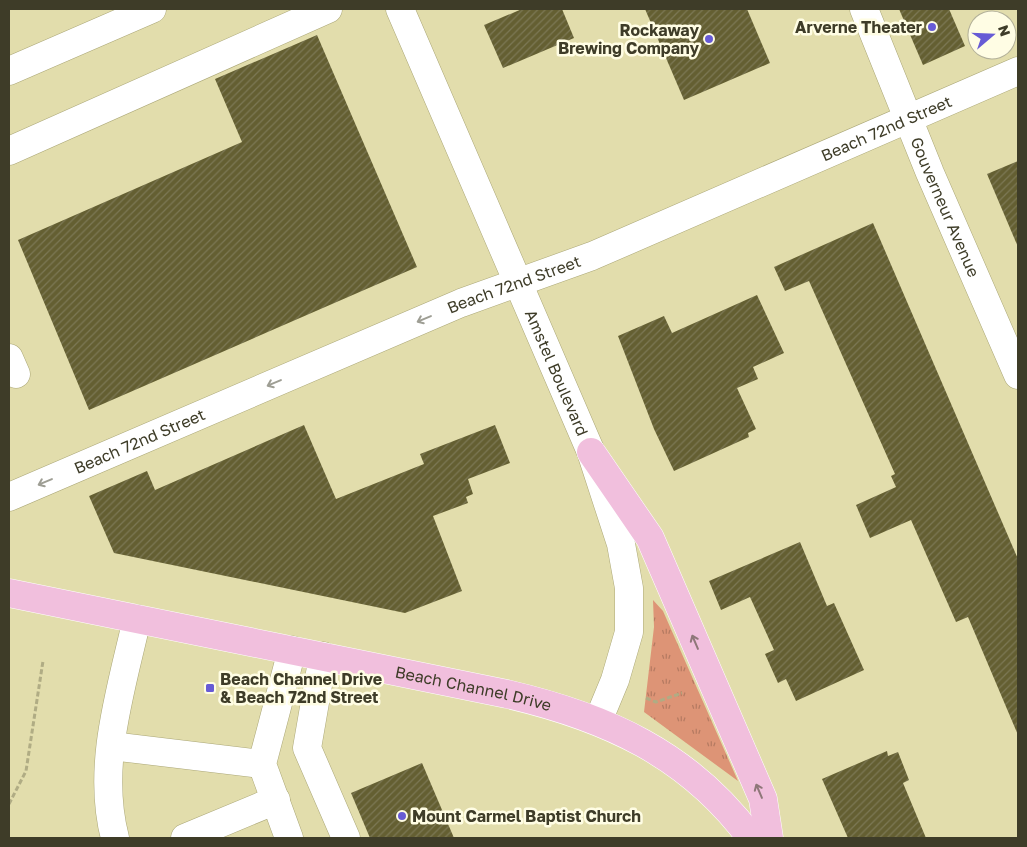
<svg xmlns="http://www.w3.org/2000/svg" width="1027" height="847" viewBox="0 0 1027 847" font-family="'Golos Text',sans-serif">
<defs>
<pattern id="grass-tufts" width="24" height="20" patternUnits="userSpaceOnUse" patternTransform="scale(1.25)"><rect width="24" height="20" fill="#dd9476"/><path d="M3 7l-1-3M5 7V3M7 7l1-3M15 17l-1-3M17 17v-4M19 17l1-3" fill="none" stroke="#b57a61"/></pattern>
<pattern id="building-hatch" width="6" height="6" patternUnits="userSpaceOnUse" patternTransform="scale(1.25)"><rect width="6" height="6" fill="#645f32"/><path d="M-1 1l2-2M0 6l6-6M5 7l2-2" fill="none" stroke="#7c7855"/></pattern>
</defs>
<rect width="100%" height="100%" fill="#e2ddac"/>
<polygon fill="url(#grass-tufts)" points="653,600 663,611 738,781 644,712 654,627"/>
<g fill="url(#building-hatch)">
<polygon points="522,9 562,9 574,38 503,68 484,25"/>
<polygon points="645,9 747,9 770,63 684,100"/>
<polygon points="899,9 949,9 965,46 923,65"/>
<polygon points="317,35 417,267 89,410 18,240 242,142 215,79"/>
<polygon points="1018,161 1018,247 987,174"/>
<polygon points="873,223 1018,559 1018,735 968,617 956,622 911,520 870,538 856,505 896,487 891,476 895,474 809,281 785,291 774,267"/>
<polygon points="757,295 784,353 753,367 758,379 737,388 756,429 748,433 749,437 674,471 654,429 618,336 664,316 672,333"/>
<polygon points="304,425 336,499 424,464 420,454 495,425 510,463 468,479 473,494 466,497 468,503 433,516 462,591 405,613 114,553 89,496 147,471 155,490"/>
<polygon points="800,542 827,606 834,603 864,670 796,701 786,679 778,683 765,654 774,650 750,597 721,610 709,581"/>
<polygon points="887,751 888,756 898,752 909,780 903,783 926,838 848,838 822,779"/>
<polygon points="422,763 454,838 370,838 351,793"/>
</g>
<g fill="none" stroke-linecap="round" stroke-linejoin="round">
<defs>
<g id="minor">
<path id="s1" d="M 400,9 L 591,452 L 621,544 L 629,588 L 629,632 L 615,680 L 598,721"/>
<path id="s2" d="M 864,9 L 930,173 L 1018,375"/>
<polyline points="9,71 152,9"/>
<polyline points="9,151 328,9"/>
<polyline points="9,358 16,374"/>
<path id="s3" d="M 9,497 L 461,303 L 592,256 L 1018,71"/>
<polyline points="323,656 307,748 346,838"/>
<polyline points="111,746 262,764"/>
<path d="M 115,838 C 96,766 121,690 137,619"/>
<polyline points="185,838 276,800"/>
<polyline points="289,838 262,764 292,650"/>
</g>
<g id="major">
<polyline points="591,452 650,538 763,799 769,838"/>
<path id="s4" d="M 9,593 L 507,694 C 606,717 689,754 751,838"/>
</g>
</defs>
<use href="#minor" stroke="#aba777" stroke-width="29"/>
<use href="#major" stroke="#fff" stroke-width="29"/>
<g stroke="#b0ac84" stroke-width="3" stroke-dasharray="5 2.5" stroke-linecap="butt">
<polyline points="646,698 656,702 682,693"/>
<polyline points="9,804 26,771 43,661"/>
</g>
<use href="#minor" stroke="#fff" stroke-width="28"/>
<use href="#major" stroke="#f1bfdd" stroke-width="28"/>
</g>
<defs><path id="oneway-shaft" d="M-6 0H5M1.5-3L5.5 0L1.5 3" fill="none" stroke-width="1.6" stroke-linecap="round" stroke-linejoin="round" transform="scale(1.25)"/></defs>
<g stroke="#9e9e94">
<use href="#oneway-shaft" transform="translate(424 319) rotate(157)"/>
<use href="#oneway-shaft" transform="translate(274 383) rotate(157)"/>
<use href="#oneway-shaft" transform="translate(45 482) rotate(157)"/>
</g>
<g stroke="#8f7779">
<use href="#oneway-shaft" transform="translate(695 642) rotate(-113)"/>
<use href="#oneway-shaft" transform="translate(759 791) rotate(-113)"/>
</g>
<g fill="#675bd5" stroke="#fffde4" stroke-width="2">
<circle cx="932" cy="27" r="5"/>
<circle cx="709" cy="39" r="5"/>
<rect x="205" y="683" width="10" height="10" rx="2.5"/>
<circle cx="402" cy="816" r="5"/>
</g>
<g text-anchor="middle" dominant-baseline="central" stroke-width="5" stroke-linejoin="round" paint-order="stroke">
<g font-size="16" font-weight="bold" fill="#3e3c28" stroke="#fffde4" text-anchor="end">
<text x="922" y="27">Arverne Theater</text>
<text x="699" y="30">Rockaway<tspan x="699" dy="18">Brewing Company</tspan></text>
<text x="220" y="679" text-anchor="start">Beach Channel Drive<tspan x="220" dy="18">&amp; Beach 72nd Street</tspan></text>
<text x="412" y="816" text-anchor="start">Mount Carmel Baptist Church</text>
</g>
<g font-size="16" fill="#3e3c28" stroke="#fffde4">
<text stroke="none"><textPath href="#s3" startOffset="952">Beach 72nd Street</textPath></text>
<text stroke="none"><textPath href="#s2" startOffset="214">Gouverneur Avenue</textPath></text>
<text stroke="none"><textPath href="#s3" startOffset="548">Beach 72nd Street</textPath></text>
<text stroke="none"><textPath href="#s1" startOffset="396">Amstel Boulevard</textPath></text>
<text stroke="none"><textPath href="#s3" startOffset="142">Beach 72nd Street</textPath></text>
<text stroke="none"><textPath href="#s4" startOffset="474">Beach Channel Drive</textPath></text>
</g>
</g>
<rect width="1027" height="847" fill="none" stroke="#3e3c28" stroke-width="20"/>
<g transform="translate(992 35) rotate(71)"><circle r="24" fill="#fffde4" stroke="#b2b099"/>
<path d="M0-4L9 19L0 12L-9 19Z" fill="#675bd5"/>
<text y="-8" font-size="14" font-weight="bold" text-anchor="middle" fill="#3e3c28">N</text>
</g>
</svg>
